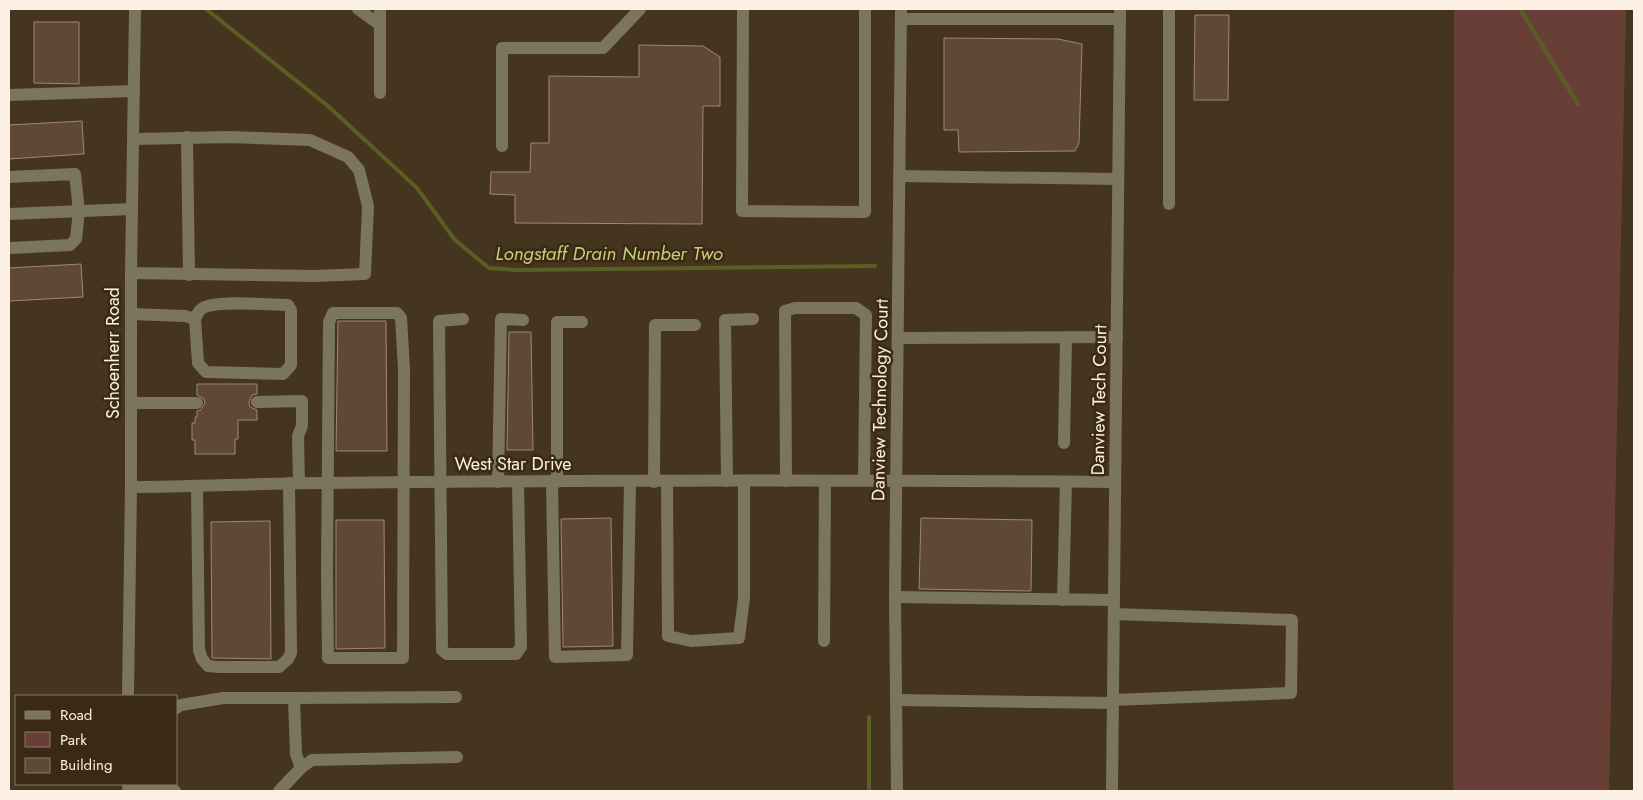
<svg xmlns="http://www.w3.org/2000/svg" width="1643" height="800" viewBox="0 0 1643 800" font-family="Jost,sans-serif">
<rect width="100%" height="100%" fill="#45341e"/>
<polygon fill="#683f36" points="1454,9 1626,9 1609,791 1453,791"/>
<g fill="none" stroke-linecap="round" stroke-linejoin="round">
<g stroke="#595e25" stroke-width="4">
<polyline points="206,9 328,106 417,188 455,240 489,268 515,270 875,266"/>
<polyline points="1520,9 1578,104"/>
<polyline points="869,791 869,717"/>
</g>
</g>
<g fill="#604838" stroke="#a28675">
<polygon points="1195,15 1229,15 1228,100 1194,100"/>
<polygon points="34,22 79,22 79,84 34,83"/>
<polygon points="944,38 1058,39 1082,44 1079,143 1075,151 959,152 958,130 944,130"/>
<polygon points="639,45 703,46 720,57 720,106 703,106 702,224 515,223 515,195 490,194 491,172 530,172 531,143 549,143 549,76 639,77"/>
<polygon points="82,121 84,154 9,159 9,125"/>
<polygon points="81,264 83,297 9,301 9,268"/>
<polygon points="338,321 386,321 387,451 336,451"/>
<polygon points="509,332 531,332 533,450 507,450"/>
<polygon points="197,384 257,384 257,394 252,395 249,402 250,407 257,410 257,420 238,420 238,439 235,439 235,454 195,454 195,440 192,440 192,423 195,423 195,417 197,417 197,411 201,410 205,403 204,399 197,395"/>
<polygon points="611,518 613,646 563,647 561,519"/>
<polygon points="921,518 1032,520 1031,591 919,589"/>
<polygon points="336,520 384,520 385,648 336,649"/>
<polygon points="270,521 271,659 212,658 211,522"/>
</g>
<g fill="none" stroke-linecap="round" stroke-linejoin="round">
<g stroke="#7b755d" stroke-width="12">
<polyline points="358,9 380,25 380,93"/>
<polyline points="743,9 742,211 865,212 865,9"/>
<polyline points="1169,9 1169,204"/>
<polyline points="901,19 1120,19"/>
<polyline points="380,25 380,9"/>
<polyline points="9,95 134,91"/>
<polyline points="187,137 189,275"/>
<polyline points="502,146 502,48 603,48 640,9"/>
<polyline points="899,176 1118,179"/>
<polyline points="9,177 75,174 79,211 76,239 70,245 9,248"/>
<polyline points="9,214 132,209"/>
<polyline points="131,273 314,276 365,274 368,206 359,170 348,157 310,140 231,137 134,139"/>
<polygon points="333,313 397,313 401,318 404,369 403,658 328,658 327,573 329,322"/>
<path d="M 131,314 L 185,316 L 195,319 L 198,363 L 206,372 L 283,374 L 291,365 L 291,310 L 288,305 C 268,305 221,300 205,307 C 199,309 198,313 195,319"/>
<polyline points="463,319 439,321 442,650 447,654 516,654 521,647 518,482"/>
<polyline points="898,338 1117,337"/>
<polyline points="257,402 302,401 302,426 298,436 299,483"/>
<polyline points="131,403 197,403"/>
<polyline points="1064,443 1066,337"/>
<polyline points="727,481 725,320 753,319"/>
<polyline points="786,481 785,311 795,308 856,308 866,315 864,481"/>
<polyline points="498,482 501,319 523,320"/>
<polyline points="552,482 555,657 627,655 630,482"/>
<polyline points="557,482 557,322 582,322"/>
<polyline points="654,482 655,325 695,325"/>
<polyline points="667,482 668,636 691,641 739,638 744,598 744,481"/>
<path d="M 131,487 C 195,487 259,483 324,483 C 587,480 851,480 1115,482"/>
<polyline points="197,487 199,650 202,659 208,666 219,667 279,667 288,659 291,653 289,483"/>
<polyline points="895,597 1114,600"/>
<polyline points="1063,600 1066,482"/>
<polyline points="824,641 825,481"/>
<polyline points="128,696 131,487 131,273 135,9"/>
<polyline points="896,700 1113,703"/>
<polyline points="1113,700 1291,693 1292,620 1114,614"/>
<polyline points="176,708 181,705 223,698 294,698"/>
<polyline points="301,768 312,760 457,757"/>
<polyline points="128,787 159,788 175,791"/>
<polyline points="279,791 301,768 296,754 294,698 456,697"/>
<polyline points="897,791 895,597 901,9"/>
<polyline points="1112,791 1120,9"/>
</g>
</g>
<g text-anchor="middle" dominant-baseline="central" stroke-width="5" stroke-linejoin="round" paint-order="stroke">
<g font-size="18" fill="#fbf0e3" stroke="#3a2a14">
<text transform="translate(113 353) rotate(-90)">Schoenherr Road</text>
<text transform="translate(880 400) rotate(-89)">Danview Technology Court</text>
<text transform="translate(1099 400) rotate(-89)">Danview Tech Court</text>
<text x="513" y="464">West Star Drive</text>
</g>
<g font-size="19" font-style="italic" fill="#c4cd79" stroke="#3a2a14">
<text x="609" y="253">Longstaff Drain Number Two</text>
</g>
</g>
<rect width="1643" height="800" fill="none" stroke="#fbf0e3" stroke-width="20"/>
<rect x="15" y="695" width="162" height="90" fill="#3a2a14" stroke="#877967"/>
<rect x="25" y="711" width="25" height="8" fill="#7b755d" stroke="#877967"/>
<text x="60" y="720" font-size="15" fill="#fbf0e3">Road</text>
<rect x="25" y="732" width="25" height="15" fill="#683f36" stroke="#877967"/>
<text x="60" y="745" font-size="15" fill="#fbf0e3">Park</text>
<rect x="25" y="758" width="25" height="15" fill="#604838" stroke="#877967"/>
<text x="60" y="770" font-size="15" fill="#fbf0e3">Building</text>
</svg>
